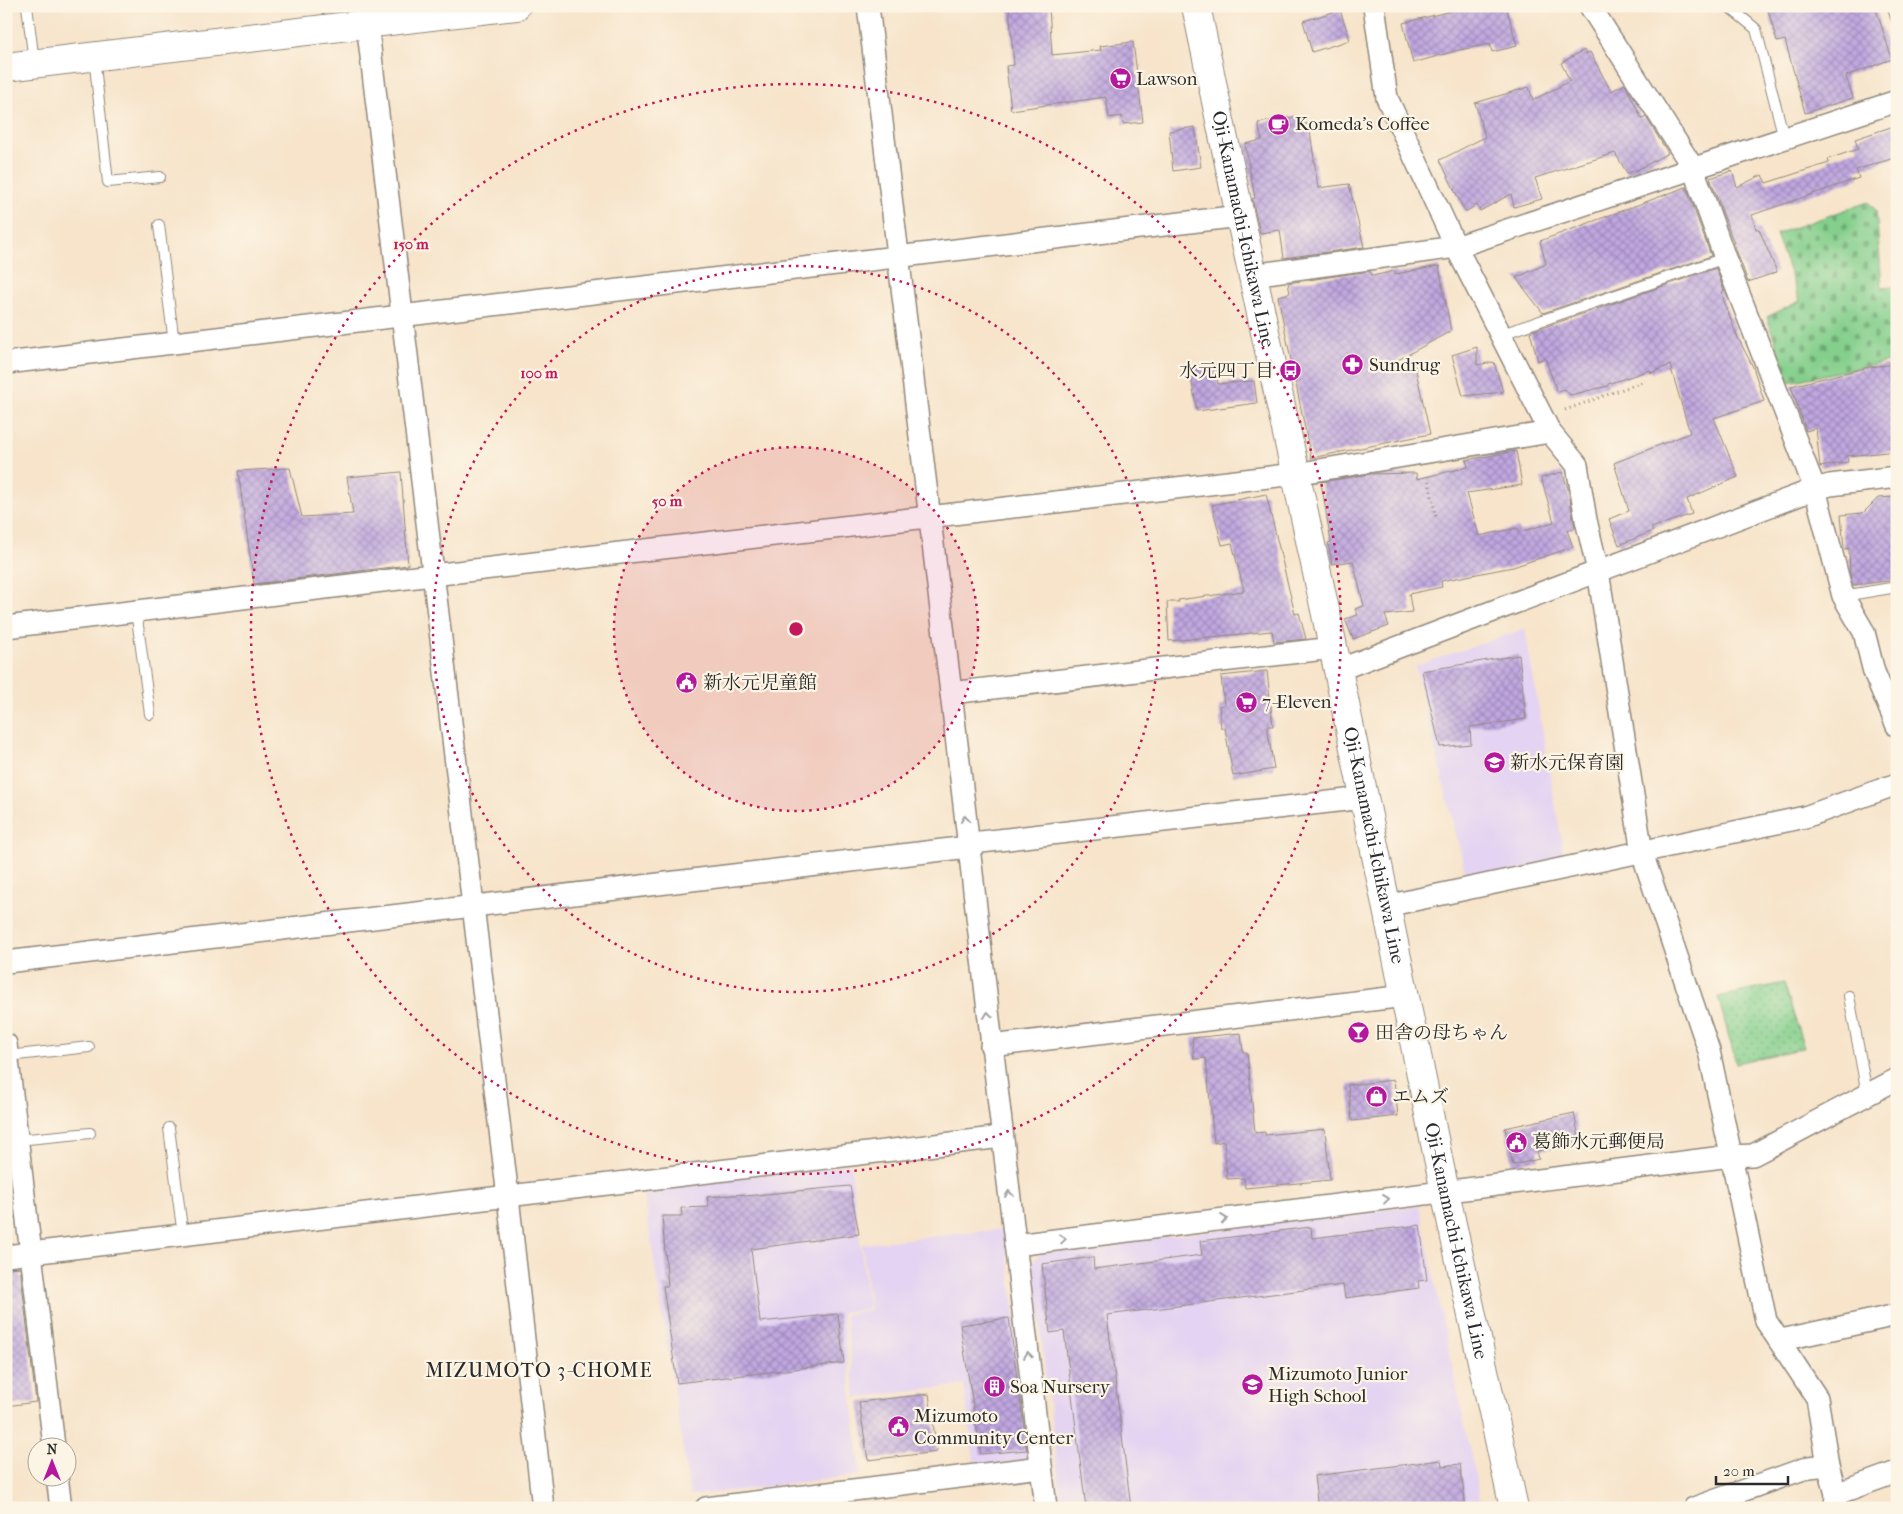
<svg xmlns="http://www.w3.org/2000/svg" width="1903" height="1514" viewBox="0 0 1903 1514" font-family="'IM FELL French Canon','Noto Serif JP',serif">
<defs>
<pattern id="green-dots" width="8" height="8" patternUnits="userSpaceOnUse" patternTransform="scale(1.25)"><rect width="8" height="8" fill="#84cf8c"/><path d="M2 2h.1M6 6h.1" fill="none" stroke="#6ca873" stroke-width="1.8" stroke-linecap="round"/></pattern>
<pattern id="cemetery-stones" width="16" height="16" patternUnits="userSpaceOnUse" patternTransform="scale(1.25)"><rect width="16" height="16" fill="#84cf8c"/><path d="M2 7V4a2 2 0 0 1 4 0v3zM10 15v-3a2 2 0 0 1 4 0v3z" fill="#6ca873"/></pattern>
<pattern id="building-cross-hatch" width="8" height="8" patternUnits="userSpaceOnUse" patternTransform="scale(1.25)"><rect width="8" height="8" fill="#c0a7e0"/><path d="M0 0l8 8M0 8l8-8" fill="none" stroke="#9c88b6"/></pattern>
</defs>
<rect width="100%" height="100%" fill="#fcf5e5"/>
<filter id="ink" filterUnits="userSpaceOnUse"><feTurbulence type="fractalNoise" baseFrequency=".02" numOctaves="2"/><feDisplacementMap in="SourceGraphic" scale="10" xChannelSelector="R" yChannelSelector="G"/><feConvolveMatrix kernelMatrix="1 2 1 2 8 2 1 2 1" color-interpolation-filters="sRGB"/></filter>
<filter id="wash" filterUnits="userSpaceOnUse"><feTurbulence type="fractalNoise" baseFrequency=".0096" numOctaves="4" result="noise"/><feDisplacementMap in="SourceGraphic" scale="20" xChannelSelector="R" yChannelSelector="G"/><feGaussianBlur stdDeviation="1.12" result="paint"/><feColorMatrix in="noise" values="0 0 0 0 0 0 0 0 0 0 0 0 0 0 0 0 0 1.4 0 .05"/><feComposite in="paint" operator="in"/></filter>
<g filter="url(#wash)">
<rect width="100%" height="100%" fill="#f7e4cb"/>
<g fill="#e4d3f2">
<polygon points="1525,629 1565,861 1467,879 1415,666"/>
<polygon points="851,1165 868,1309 842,1312 861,1475 690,1496 643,1188"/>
<polygon points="1419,1205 1482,1508 1062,1508 1032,1263 1041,1252"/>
<polygon points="1004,1229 1034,1461 975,1467 964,1385 856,1398 845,1315 870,1310 862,1244"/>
</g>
<polygon fill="url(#green-dots)" stroke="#587d5c" points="1784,983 1804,1048 1736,1063 1718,997"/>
<polygon fill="url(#cemetery-stones)" stroke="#587d5c" points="1868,202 1876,210 1882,287 1897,286 1897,360 1789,382 1767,317 1800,301 1776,234"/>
<g id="blocks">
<g fill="url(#building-cross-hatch)">
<polygon points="1009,6 1049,6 1052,55 1101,50 1100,46 1133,42 1143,122 1123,124 1122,116 1109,118 1106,97 1011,110 1006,66 1014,65"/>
<polygon points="1471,6 1506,6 1517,46 1492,52 1490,44 1459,50 1413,63 1403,23"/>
<polygon points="1767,6 1875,6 1892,59 1846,76 1853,98 1805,113 1785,40 1777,42"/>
<polygon points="1340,10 1350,40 1312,52 1303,21"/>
<polygon points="1584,50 1586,54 1590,52 1611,91 1625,84 1642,119 1646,117 1668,153 1637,170 1627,173 1615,153 1535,178 1542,199 1514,207 1511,194 1480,211 1477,205 1465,212 1440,160 1485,137 1475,103 1529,87 1533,100 1570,81 1561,63"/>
<polygon points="1298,116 1302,124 1309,124 1318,188 1349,184 1364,247 1284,258 1280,230 1260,233 1252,199 1255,198 1245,144 1262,140 1258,123"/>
<polygon points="1897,125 1897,157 1856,170 1859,178 1752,215 1756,229 1759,229 1777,272 1748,282 1710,178 1732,171 1737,187 1762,175 1766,183 1829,163 1828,159 1858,149 1855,139"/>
<polygon points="1195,127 1201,167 1173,171 1169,131"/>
<polygon points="1686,187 1711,256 1543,313 1516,278 1546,264 1540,241"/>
<polygon points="1439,266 1451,331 1396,361 1400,371 1415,366 1430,434 1311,458 1278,296 1290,293 1288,283 1370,271 1372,276 1395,271 1395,274"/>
<polygon points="1716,268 1724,291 1722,292 1724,301 1737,336 1753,367 1764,401 1714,418 1738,477 1687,499 1692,514 1651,528 1653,531 1619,545 1609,519 1629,511 1614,463 1690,433 1670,365 1651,373 1650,370 1608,384 1608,386 1570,395 1565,389 1557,391 1545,358 1538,361 1530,332"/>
<polygon points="1477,347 1477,365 1494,362 1503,392 1463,396 1452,355"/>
<polygon points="1216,364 1218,384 1254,381 1257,403 1197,411 1189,366"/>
<polygon points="1897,364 1897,451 1847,456 1848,462 1820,467 1816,428 1806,431 1791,386 1869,367"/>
<polygon points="1516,451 1522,485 1467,493 1479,536 1518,528 1520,532 1554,522 1541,478 1562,472 1568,488 1575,528 1567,530 1573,547 1513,567 1441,581 1442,587 1409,594 1412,612 1385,615 1389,626 1353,639 1345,619 1358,615 1355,609 1364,606 1353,561 1332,564 1328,543 1331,542 1321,482 1370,474 1416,473 1417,479 1468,467 1466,460"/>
<polygon points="290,468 302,517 353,514 347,477 401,472 408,565 254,584 238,471"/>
<polygon points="1266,494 1295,614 1299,613 1306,639 1274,642 1272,631 1169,641 1167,602 1179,602 1178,600 1244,591 1232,543 1222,545 1212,505"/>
<polygon points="1894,497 1897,517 1897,580 1853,585 1850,574 1849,548 1844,549 1841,515 1863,513 1878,498"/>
<polygon points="1519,655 1526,719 1470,727 1471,744 1440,747 1422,671"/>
<polygon points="1267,671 1273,726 1267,726 1274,769 1233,776 1225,728 1221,728 1219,706 1224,705 1221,676"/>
<polygon points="1241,1033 1243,1052 1247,1052 1255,1133 1265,1132 1265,1135 1325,1129 1330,1180 1245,1188 1244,1178 1227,1179 1224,1141 1214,1143 1206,1058 1194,1059 1192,1038"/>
<polygon points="1394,1080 1398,1116 1352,1121 1348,1085"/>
<polygon points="1574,1113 1580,1142 1537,1151 1539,1159 1513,1165 1505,1128"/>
<polygon points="850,1186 859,1234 751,1249 760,1322 838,1314 844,1363 677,1383 663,1286 668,1286 662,1216 682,1216 681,1208 709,1207 707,1197 745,1194 745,1196"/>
<polygon points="1420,1225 1427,1280 1418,1281 1419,1288 1345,1298 1343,1285 1107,1315 1131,1508 1086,1508 1064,1331 1050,1333 1042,1264 1093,1257 1094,1269 1202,1255 1200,1241 1311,1227 1312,1238"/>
<polygon points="20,1267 36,1402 6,1406 6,1268"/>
<polygon points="1009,1318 1027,1450 981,1454 960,1325"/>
<polygon points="929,1394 937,1452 868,1460 859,1402"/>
<polygon points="1441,1460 1442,1466 1460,1464 1466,1508 1318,1508 1314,1476"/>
</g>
</g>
</g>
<g filter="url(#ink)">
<use href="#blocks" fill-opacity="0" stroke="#91887b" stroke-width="1"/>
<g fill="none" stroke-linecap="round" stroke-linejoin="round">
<defs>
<g id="lane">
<polyline points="27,6 34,62"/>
<polyline points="1728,6 1756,29 1784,138"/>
<polyline points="1893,8 1897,20"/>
<polyline points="94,57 108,182 160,177"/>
<polyline points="159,225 174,343"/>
<polyline points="1502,334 1725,258"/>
<polyline points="1843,596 1897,587"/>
<polyline points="136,611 150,714"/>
<polyline points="1849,996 1867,1094"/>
<polyline points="8,1056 89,1047"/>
<polyline points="169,1128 183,1236"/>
<polyline points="17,1140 90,1133"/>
</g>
<g id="street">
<polyline points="365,6 508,1197 543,1508"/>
<polyline points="868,6 951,693 1046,1508"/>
<polyline points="1374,6 1387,98 1456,247 1550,432 1577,465 1586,520 1598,571 1642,853 1709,1051 1766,1321 1817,1398 1828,1465 1836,1494 1835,1508"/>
<polyline points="1590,6 1693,168 1725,258 1815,489 1843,596 1864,632 1874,672 1897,726"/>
<polyline points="1252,275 1456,247 1897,101"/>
<polyline points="6,363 1240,216"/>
<polyline points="6,627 432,575 1295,474 1550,432"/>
<polyline points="1338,670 1815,489 1830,485 1897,477"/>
<polyline points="951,693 1333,648"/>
<polyline points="1386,906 1805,817 1897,784"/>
<polyline points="6,962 968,847 981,842 1364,798"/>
<polyline points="6,1044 54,1446"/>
<polyline points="991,1046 1405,996"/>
<polyline points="1015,1245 1731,1156 1753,1155 1897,1079"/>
<polyline points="6,1256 1002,1137"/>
<polyline points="1781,1340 1897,1315"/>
<polyline points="57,1476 61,1508"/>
<polyline points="1836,1494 1897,1472"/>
<polyline points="706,1508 1041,1467"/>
<polyline points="1694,1508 1809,1467 1828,1465"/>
</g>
<polyline id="secondary" points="6,67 516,6"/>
<g id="primary">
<path id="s1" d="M 1196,6 L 1240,216 L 1338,670 L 1445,1192 L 1514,1508"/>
</g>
</defs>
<use href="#lane" stroke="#91887b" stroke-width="12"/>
<use href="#street" stroke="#91887b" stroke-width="24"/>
<use href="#secondary" stroke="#91887b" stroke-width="30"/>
<use href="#primary" stroke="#91887b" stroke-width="30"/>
<g stroke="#91887b" stroke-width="3" stroke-dasharray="1 4" stroke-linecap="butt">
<polyline points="1565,410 1645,381"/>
<polyline points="1428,476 1436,518"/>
</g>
<use href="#lane" stroke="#fff" stroke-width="10"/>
<use href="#street" stroke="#fff" stroke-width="21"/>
<use href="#secondary" stroke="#fff" stroke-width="28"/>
<use href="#primary" stroke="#fff" stroke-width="28"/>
</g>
<defs><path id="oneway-chevron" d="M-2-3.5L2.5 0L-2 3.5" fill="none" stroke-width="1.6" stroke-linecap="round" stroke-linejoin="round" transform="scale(1.25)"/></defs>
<g stroke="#a0a0a0">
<use href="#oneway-chevron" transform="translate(965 819) rotate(-96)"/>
<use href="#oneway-chevron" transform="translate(988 1015) rotate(-97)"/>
<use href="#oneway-chevron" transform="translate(1009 1194) rotate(-97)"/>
<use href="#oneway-chevron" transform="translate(1386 1199) rotate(-7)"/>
<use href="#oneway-chevron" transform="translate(1224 1219) rotate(-7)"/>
<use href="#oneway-chevron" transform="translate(1063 1239) rotate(-7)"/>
<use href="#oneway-chevron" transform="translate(1028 1355) rotate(-97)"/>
</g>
</g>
<circle cx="796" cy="629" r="182" fill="#c2185b" fill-opacity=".12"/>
<g fill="none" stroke="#c2185b" stroke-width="2.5" stroke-dasharray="2.5 5">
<circle cx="796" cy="629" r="182"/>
<circle cx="796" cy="629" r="363"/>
<circle cx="796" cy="629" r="545"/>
</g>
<defs>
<symbol id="supermarket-disc" viewBox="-11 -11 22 22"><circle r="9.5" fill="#b5179e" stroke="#fcf5e5"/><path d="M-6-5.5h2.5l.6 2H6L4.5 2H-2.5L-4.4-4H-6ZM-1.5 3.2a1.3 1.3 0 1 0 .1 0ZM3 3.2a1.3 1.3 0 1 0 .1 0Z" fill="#fff"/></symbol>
<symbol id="cafe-disc" viewBox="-11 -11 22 22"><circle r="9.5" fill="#b5179e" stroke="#fcf5e5"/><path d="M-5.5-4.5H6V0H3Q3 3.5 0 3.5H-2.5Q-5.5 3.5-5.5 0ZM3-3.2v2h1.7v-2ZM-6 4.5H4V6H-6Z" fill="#fff"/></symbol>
<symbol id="pharmacy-disc" viewBox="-11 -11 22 22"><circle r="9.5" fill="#b5179e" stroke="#fcf5e5"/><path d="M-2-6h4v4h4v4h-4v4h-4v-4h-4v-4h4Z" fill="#fff"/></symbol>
<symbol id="bus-disc" viewBox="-11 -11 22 22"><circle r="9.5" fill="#b5179e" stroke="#fcf5e5"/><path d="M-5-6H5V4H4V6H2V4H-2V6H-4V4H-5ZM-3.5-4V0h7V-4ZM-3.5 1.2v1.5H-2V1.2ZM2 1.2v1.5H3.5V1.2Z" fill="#fff"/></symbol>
<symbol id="civic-disc" viewBox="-11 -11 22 22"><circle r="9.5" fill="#b5179e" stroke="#fcf5e5"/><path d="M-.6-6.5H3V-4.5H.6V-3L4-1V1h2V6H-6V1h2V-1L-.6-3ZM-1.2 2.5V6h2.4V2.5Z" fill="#fff"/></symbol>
<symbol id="school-disc" viewBox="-11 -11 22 22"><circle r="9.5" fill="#b5179e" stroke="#fcf5e5"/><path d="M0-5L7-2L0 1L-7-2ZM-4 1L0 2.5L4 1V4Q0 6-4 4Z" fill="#fff"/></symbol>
<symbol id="bar-disc" viewBox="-11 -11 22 22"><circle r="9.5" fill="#b5179e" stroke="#fcf5e5"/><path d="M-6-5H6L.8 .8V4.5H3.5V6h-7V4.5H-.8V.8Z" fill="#fff"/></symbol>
<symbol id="shop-disc" viewBox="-11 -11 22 22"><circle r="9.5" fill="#b5179e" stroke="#fcf5e5"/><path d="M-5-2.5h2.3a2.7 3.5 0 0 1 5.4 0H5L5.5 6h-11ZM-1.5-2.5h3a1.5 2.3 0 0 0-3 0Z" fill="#fff"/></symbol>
<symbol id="building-disc" viewBox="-11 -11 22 22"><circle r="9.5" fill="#b5179e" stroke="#fcf5e5"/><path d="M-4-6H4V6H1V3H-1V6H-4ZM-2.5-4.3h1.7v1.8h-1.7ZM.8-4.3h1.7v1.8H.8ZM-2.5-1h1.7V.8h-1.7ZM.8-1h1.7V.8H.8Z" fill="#fff"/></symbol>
</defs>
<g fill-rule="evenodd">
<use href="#supermarket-disc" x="1108" y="66" width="25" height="25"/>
<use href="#cafe-disc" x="1266" y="112" width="25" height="25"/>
<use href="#pharmacy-disc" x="1340" y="352" width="25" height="25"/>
<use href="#bus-disc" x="1278" y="358" width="25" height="25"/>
<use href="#civic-disc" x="674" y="670" width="25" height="25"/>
<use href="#supermarket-disc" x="1234" y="690" width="25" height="25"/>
<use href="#school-disc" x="1482" y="750" width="25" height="25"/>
<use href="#bar-disc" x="1346" y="1020" width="25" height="25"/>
<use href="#shop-disc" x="1364" y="1084" width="25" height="25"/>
<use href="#civic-disc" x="1504" y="1130" width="25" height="25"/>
<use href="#school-disc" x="1240" y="1372" width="25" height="25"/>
<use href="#building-disc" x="982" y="1374" width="25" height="25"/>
<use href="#civic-disc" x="886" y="1414" width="25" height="25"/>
</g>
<g text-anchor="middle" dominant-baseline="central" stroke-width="4.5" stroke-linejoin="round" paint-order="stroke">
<g font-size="19" fill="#2b2b2b" stroke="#fcf5e5" text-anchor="start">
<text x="1136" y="79">Lawson</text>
<text x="1295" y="124">Komeda's Coffee</text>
<text x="1369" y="365">Sundrug</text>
<text x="1274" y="371" text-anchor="end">水元四丁目</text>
<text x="703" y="683">新水元児童館</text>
<text x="1262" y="702">7-Eleven</text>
<text x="1510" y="763">新水元保育園</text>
<text x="1375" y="1033">田舎の母ちゃん</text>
<text x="1392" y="1097">エムズ</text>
<text x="1532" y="1142">葛飾水元郵便局</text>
<text x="1268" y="1374">Mizumoto Junior<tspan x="1268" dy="22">High School</tspan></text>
<text x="1010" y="1387">Soa Nursery</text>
<text x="914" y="1416">Mizumoto<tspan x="914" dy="22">Community Center</tspan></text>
</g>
<g font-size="19" fill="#2b2b2b" stroke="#fcf5e5">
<text stroke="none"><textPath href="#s1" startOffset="228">Oji-Kanamachi-Ichikawa Line</textPath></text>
<text stroke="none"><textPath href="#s1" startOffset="858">Oji-Kanamachi-Ichikawa Line</textPath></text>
<text stroke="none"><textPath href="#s1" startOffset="1262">Oji-Kanamachi-Ichikawa Line</textPath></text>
</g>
<g font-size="20" letter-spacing="1" fill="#2b2b2b" stroke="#fcf5e5">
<text x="539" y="1370">MIZUMOTO 3-CHOME</text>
</g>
</g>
<circle cx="796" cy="629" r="8" fill="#c2185b" stroke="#fcf5e5" stroke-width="2.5"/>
<g font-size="15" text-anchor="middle" font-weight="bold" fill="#c2185b" stroke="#fcf5e5" stroke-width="4.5" stroke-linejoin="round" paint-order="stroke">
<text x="411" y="249">150 m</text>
<text x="539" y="378">100 m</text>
<text x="667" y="506">50 m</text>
</g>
<rect width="1903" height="1514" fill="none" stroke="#fcf5e5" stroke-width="25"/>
<g transform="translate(52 1462)"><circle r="24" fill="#fcf5e5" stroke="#a8a49b"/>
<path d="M0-4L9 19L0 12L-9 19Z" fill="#b5179e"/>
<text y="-8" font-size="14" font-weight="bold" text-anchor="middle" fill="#2b2b2b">N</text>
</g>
<path d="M1716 1476v8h72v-8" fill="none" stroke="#2b2b2b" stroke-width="2.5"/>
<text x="1723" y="1476" font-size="15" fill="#2b2b2b" stroke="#fcf5e5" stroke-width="4" paint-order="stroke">20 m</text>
</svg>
